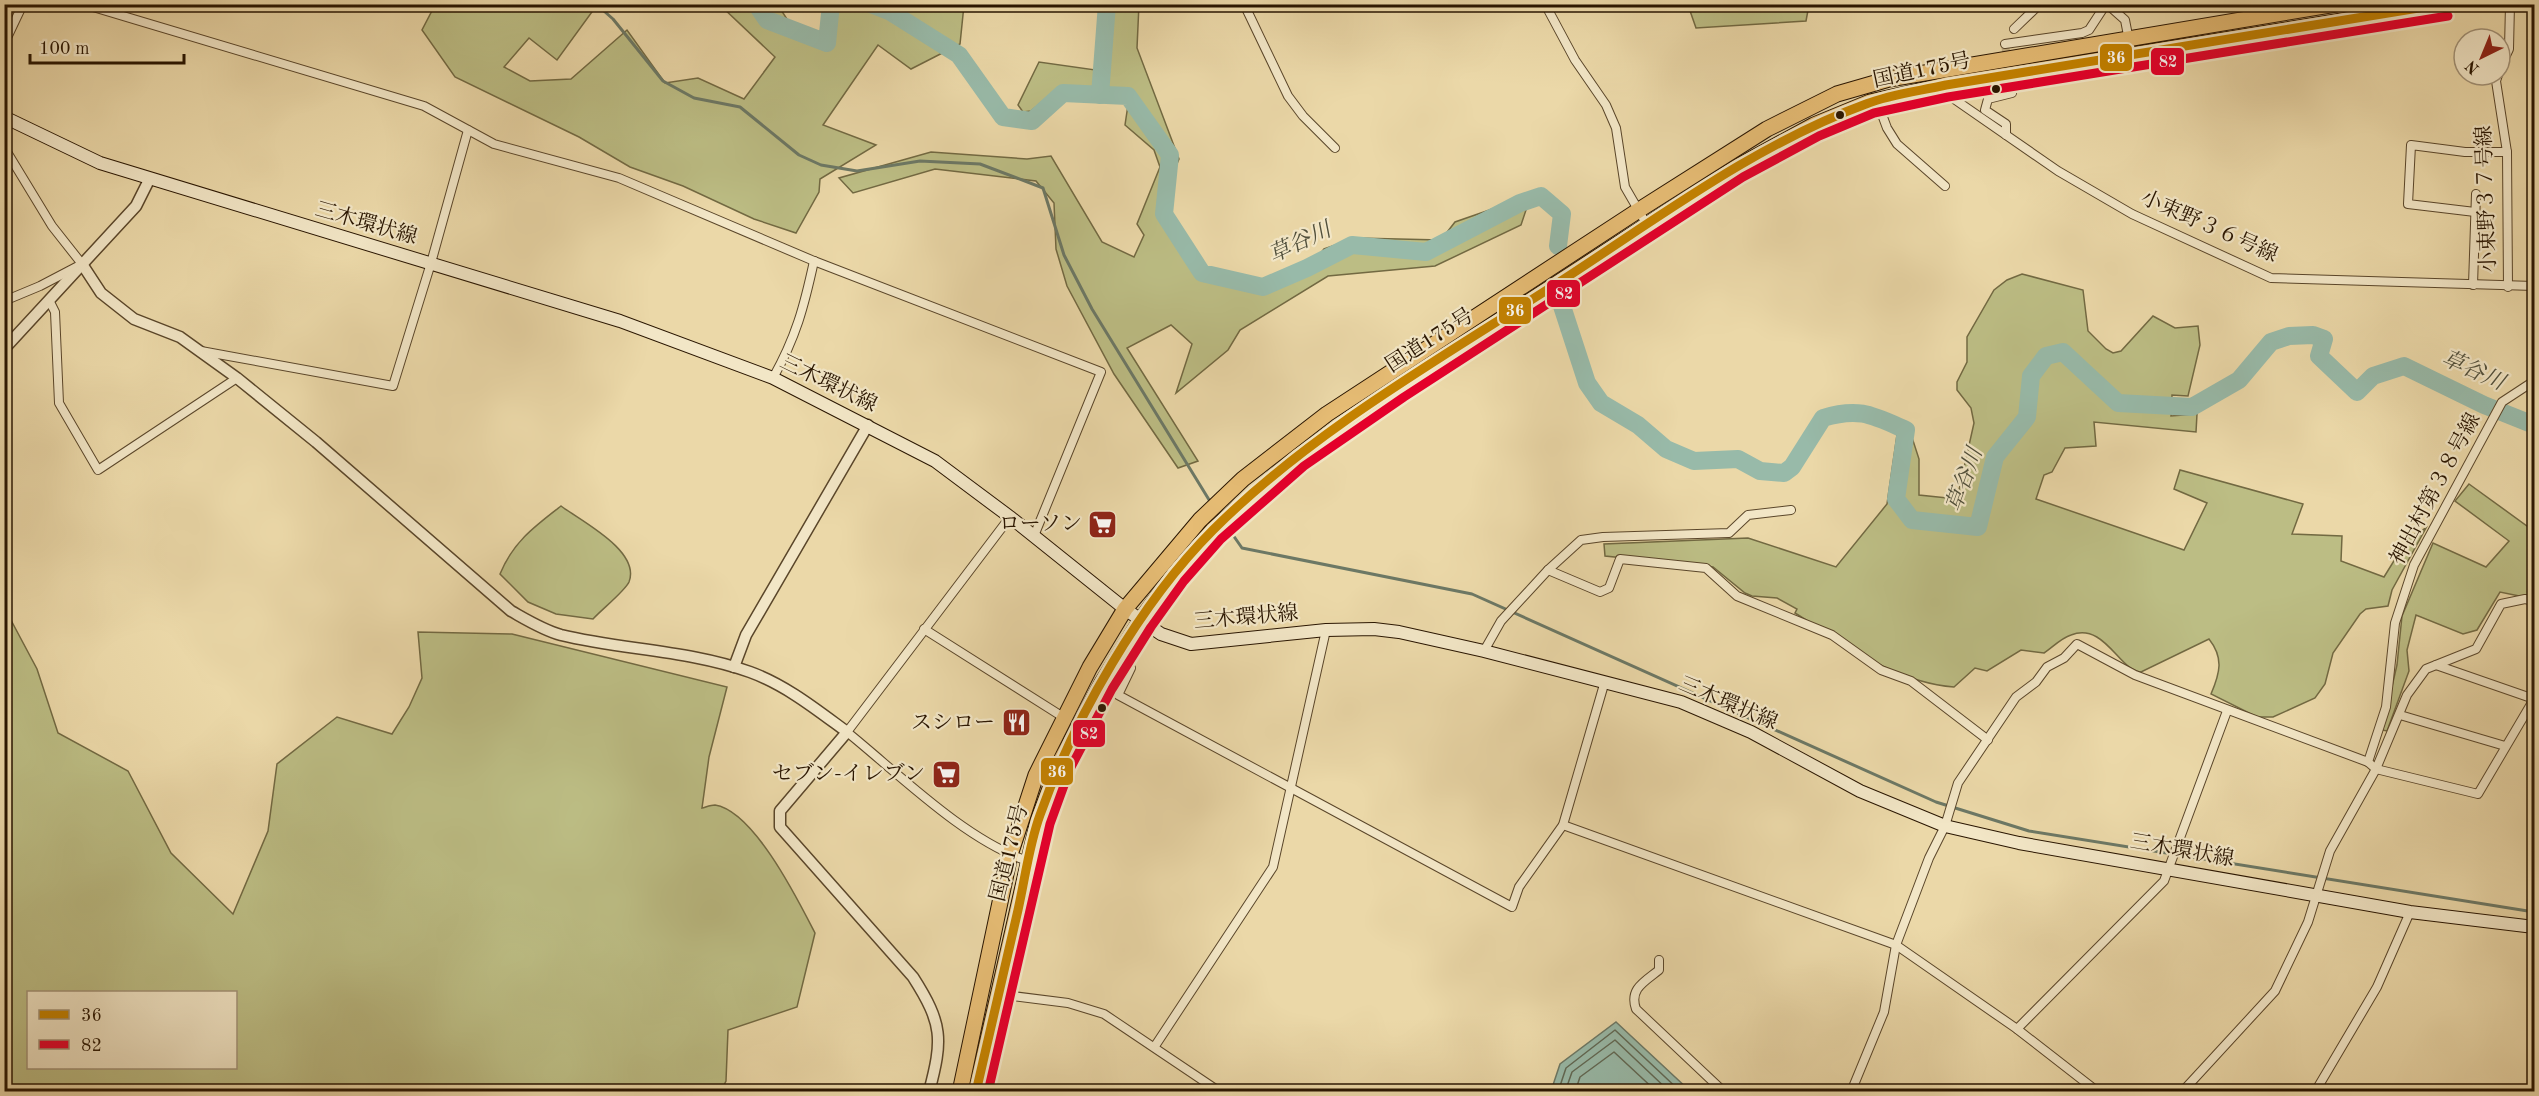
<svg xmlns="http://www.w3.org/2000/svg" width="2539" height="1096" viewBox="0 0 2539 1096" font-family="'Old Standard TT','Noto Serif JP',serif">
<rect width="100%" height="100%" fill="#ebd8a8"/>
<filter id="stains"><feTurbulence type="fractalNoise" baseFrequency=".00333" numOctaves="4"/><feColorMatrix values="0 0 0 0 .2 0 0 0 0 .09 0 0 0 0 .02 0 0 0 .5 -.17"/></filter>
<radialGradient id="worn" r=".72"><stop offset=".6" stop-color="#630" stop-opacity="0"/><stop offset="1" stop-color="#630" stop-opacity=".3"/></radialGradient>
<g fill="#bcbd84" stroke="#726942" stroke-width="1.5" fill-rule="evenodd">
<polygon points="1139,4 1137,48 1179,159 1160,204 1169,233 1192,268 1272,288 1300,279 1324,249 1356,238 1441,240 1455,222 1518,200 1527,207 1521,225 1435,266 1328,276 1240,330 1228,350 1176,393 1192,344 1171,325 1127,348 1198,461 1178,468 1114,374 1067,286 1056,249 1054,203 1036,181 935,169 853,193 839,178 931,152 1027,159 1051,156 1102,242 1134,257 1144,235 1137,224 1160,167 1154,150 1125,125 1129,98 1083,94 1070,88 1049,96 1031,111 1023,112 1018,105 1039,62 1095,70 1103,5"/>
<polygon points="435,5 597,5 557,60 529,38 504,67 530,81 571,79 627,30 665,83 698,78 744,99 775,57 720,5 778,5 790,24 834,43 835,5 964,5 960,44 911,69 878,45 823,125 876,145 820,179 819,192 796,233 754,219 683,186 630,167 579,137 455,77 422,30"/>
<polygon points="1688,5 1688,4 1809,5 1806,21 1696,28"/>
<path d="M 2022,274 L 2083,290 L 2088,331 L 2106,349 L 2113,353 L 2121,351 L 2153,316 L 2175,328 L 2198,326 L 2200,345 L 2188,396 L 2172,395 L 2171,416 L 2197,414 L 2196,432 L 2094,422 L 2096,446 L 2065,448 L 2052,472 L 2044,475 L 2036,499 L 2184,550 L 2207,503 L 2174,489 L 2180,470 L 2303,504 L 2292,534 L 2342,536 L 2341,561 L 2384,577 L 2408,538 L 2426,528 L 2392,590 L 2388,606 L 2366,609 L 2360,614 L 2333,653 L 2325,684 L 2315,698 L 2273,717 L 2257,717 L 2211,694 C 2220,673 2224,658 2209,639 L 2141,672 C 2119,671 2105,622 2071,635 C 2061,638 2052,648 2044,653 L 2021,650 L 1987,671 L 1975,668 L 1954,687 C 1893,682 1845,644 1795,613 L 1797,609 L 1777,598 L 1752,596 L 1745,593 L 1713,567 L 1605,556 L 1604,544 L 1748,538 L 1836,567 L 1887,504 L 1899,421 L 1908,425 L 1919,459 L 1919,495 L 1957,499 L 1974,423 L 1971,408 L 1957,390 L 1957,382 L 1967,362 L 1967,337 L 1994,290 L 2007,280 Z"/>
<polygon points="2469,484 2527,526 2534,519 2534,599 2500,592 2477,630 2463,634 2416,615 2407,650 2409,671 2387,731 2382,730 2397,665 2402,616 2433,543 2486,567 2509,541 2455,501"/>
<path d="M 561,506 C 581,521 641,551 629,582 C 625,591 601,610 593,619 L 556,614 L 528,602 L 500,574 C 513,542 535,526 561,506 Z"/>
<path d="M 4,607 L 37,669 L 58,733 L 128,771 L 171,853 L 233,914 L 268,831 L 277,764 L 337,717 L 392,734 L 409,707 L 422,678 L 418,632 L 512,634 L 727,687 L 709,757 L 702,808 C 706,807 711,805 715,805 C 754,811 798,900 815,933 L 797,1007 L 728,1030 L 726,1081 L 721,1091 L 5,1091 ZM 28,992 L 236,992 L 236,1068 L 28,1068 Z"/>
</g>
<polygon fill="#98baa9" stroke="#6c7865" stroke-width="1.5" points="1616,1022 1690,1091 1551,1091 1560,1064"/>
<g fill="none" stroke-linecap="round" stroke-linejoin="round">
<g stroke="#606854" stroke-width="1.5">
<polyline points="1558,1092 1566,1068 1615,1030 1681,1092"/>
<polyline points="1565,1092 1572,1072 1615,1040 1670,1092"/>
<polyline points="1575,1092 1580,1077 1614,1052 1657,1092"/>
</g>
<g stroke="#6c7865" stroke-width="3">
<polyline points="596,4 613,19 663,81 694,98 740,107 799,155 821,165 857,171 920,161 980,164 1043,188 1064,255 1092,309 1211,503"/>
<polyline points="1226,525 1242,548 1472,594 1936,802 2029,831 2534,912"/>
</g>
<g stroke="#98baa9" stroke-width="18">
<polyline points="756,4 767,20 827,43 831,4"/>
<polyline points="871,4 889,11 959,55 1003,117 1032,121 1063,93 1128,96 1170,155 1164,214 1202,273 1263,287 1307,268 1352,245 1426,252 1520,203 1541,196 1562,214 1558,246"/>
<polyline points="1100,95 1107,4"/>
<path d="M 1560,300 L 1587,383 L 1601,403 L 1638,425 L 1666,449 L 1694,461 L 1738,459 L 1760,471 L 1784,473 L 1792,467 L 1823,418 C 1859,407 1872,415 1906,430 L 1896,499 L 1912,520 L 1978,527 L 1995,457 L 2027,417 L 2031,376 L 2046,356 L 2063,352 L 2118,403 L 2192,407 L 2239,380 L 2271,342 L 2289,336 L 2313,335 L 2324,339 L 2319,356 L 2357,392 L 2373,376 L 2404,366 L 2484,405 L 2534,425"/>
</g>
<polyline stroke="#c4b186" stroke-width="8" stroke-dasharray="8 4" stroke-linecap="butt" points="2005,44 2012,93"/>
<defs>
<g id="minor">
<polyline points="83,4 424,106 494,144 619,178 814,261 1101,372 1034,536"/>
<polyline points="1244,4 1288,96 1303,116 1335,148"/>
<polyline points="1545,4 1575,60 1606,105 1616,128 1625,187 1647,225"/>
<polyline points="2107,4 2125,20 2132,56"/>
<polyline points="2014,29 2040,4"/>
<polyline points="4,44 23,4"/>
<polyline points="2005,44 2082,33 2089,30 2106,4"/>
<polyline points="2500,68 2509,49 2510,4"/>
<polyline points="2498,75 2496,81 2507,152 2508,287"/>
<polyline points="1946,85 1954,99 2058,171 2132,214 2271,278 2534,286"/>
<polyline points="1877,101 1887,128 1897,144 1945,186"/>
<polyline points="2006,135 2006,124 1985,110 1988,99 2012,93"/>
<polyline points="4,147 52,226 82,264 40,286 4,301"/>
<polyline points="2475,212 2408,204 2411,145 2465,152 2507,152"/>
<polyline points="2473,285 2476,194"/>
<polyline points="49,300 55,312 59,403 98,470 237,378"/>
<polyline points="201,351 393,386 431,263 468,130"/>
<path d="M 773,378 C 796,337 804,307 814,261"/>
<path d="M 1010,517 L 847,732 C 899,774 966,841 1028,861"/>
<polyline points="1548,570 1600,592 1609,588 1620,559 1706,568 1737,596 1832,635 1881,670 1911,681 1988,740"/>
<polyline points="924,629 1063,717"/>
<polyline points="1484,651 1501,621 1548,570 1581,540 1603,537 1729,533 1748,515 1791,510"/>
<polyline points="1116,660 1131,668 1118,695 1512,907 1519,887 1563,825 1605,681"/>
<polyline points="2436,665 2534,699 2478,794 2376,769 2368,762 2386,707 2395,623 2414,565 2502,402 2534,381"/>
<polyline points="2400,715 2505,746"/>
<polyline points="1563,825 1896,945 2017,1029 2098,1092"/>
<path d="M 1659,960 L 1659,970 C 1644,982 1629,989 1636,1009 L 1724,1092"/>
<polyline points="997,994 1068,1003 1104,1014 1220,1092"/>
<polyline points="2017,1029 2164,881 2227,711"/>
<polyline points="1155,1046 1273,867 1326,630"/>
<polyline points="1851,1092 1884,1012 1896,945 1929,858 1945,826 1958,783 2016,697 2036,682 2047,667 2064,658 2077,644 2135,675 2368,762"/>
<polyline points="2182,1092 2275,991 2308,922 2330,851 2376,769 2407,695 2426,669 2476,649 2501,604 2525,599 2534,601"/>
<polyline points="2315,1092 2377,987 2410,912"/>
</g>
<g id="tertiary">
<path d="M 82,264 L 101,293 L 134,319 L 180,337 L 237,378 L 316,442 L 511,611 C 527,620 543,630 561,635 C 622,650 689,650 750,672 C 786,685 817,710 847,732 L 780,811 L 780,827 L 913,977 C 943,1024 943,1039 929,1092"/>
<polyline points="4,349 136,206 149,180"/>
<polyline points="734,667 746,635 868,425"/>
</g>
<polyline id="secondary" points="4,117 100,163 620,321 773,378 935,461 1010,517 1125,609 1161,634 1191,644 1326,630 1374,629 1399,632 1484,651 1681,702 1751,732 1860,791 1945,826 2019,843 2410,912 2534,927"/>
<g id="trunk">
<polyline points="960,1092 1010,855 1036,775 1090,667 1125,609 1200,520 1243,479 1327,414 1639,210 1767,129 1837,94 1889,79 2336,4"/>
<polyline points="976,1092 1038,821 1059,764 1102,683 1141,620 1175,573 1213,530 1297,457 1397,387 1737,167 1814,125 1870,102 1946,85 2446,4"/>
</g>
</defs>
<use href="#minor" stroke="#5a462a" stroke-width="10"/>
<use href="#tertiary" stroke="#5a462a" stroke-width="13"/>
<use href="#secondary" stroke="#291500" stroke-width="14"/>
<use href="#trunk" stroke="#291500" stroke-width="17"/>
<use href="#minor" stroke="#f2e6c6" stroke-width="8"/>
<use href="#tertiary" stroke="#f2e6c6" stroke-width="10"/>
<use href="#secondary" stroke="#f2e6c6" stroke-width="12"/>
<use href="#trunk" stroke="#e6bc74" stroke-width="15"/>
<defs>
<path id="bus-1" d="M 976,1092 C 990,1031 1004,970 1018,910 C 1025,879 1029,845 1040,815 C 1074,719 1140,603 1213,530 C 1313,430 1445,356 1564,279 C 1661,216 1757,144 1866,104 C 1891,94 1920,91 1946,85 L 2443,4"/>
<polyline id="bus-2" points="988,1092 1050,824 1070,769 1112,689 1151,627 1184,581 1221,539 1304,466 1404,397 1743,177 1819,136 1874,113 1948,97 2448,16"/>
</defs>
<use href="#bus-1" stroke="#f2e6c6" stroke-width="14"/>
<use href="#bus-2" stroke="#f2e6c6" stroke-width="14"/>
<use href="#bus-1" stroke="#c48200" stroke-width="9"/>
<use href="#bus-2" stroke="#e4002b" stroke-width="9"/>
</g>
<defs>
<symbol id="supermarket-square" viewBox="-11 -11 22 22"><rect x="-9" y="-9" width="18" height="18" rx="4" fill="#8f2418" stroke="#f2e6c6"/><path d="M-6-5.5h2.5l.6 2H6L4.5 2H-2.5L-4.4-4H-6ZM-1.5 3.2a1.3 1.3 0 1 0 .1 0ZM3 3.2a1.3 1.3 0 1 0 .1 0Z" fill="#fff"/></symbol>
<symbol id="restaurant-square" viewBox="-11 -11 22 22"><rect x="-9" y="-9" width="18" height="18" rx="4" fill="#8f2418" stroke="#f2e6c6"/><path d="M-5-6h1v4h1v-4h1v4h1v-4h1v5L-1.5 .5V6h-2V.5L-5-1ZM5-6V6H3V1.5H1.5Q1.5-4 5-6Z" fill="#fff"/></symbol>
</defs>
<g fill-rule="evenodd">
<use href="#supermarket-square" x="1086" y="508" width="33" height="33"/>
<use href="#restaurant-square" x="1000" y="706" width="33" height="33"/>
<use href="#supermarket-square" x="930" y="758" width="33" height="33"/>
</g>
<g fill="#291500" stroke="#f2e6c6" stroke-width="2">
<circle cx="1996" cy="89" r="5"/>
<circle cx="1840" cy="115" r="5"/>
<circle cx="1102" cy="708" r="5"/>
</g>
<g text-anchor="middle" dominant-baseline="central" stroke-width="4.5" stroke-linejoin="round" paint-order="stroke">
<g font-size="21" fill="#291500" stroke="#f2e6c6">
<text transform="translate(1922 71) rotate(-12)">国道175号</text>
<text transform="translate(2487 199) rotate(-92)">小束野３７号線</text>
<text transform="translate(366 224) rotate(16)">三木環状線</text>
<text transform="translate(2209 227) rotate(24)">小束野３６号線</text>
<text transform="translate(1430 341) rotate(-33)">国道175号</text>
<text transform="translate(828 384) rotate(26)">三木環状線</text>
<text transform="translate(2436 489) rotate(-62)">神出村第３８号線</text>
<text transform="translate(1246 618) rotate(-5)">三木環状線</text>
<text transform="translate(1728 704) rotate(23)">三木環状線</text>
<text transform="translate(2182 851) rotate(10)">三木環状線</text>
<text transform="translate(1010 853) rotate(-76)">国道175号</text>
</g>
<g font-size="21" fill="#291500" stroke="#f2e6c6" text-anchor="end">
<text x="1082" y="524">ローソン</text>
<text x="995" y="723">スシロー</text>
<text x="925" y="774">セブン-イレブン</text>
</g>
<g font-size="22" font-style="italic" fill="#504f3b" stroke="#f2e6c6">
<text transform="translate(1300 243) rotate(-25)">草谷川</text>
<text transform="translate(2473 371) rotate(24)">草谷川</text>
<text transform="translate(1965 480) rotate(-70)">草谷川</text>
</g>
</g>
<g stroke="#f2e6c6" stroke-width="2">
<rect x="2099" y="43" width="34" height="29" rx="6" fill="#c48200"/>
<rect x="2150" y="47" width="35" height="29" rx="6" fill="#e4002b"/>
<rect x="1546" y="279" width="35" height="29" rx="6" fill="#e4002b"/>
<rect x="1498" y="296" width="34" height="29" rx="6" fill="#c48200"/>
<rect x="1072" y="719" width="34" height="29" rx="6" fill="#e4002b"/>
<rect x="1040" y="757" width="34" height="29" rx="6" fill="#c48200"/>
</g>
<g font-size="16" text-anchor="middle" font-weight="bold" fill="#fff">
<text x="2116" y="63">36</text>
<text x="2168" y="67">82</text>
<text x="1564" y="299">82</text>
<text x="1515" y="316">36</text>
<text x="1089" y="739">82</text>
<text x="1057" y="777">36</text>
</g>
<rect width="2539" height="1096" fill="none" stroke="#ebd8a8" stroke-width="24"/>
<rect x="6" y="6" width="2527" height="1084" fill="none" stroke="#291500" stroke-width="3"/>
<rect x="12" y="12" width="2515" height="1072" fill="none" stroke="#291500" stroke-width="1.5"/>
<rect x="27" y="991" width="210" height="78" fill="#f2e6c6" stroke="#a29277" stroke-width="1.5"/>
<rect x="39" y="1010" width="30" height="9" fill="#c48200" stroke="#a29277" stroke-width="1.5"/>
<text x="81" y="1021" font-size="18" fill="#291500">36</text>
<rect x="39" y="1040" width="30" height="9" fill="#e4002b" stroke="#a29277" stroke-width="1.5"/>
<text x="81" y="1051" font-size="18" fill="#291500">82</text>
<g transform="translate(2482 57) rotate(223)"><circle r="28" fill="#f2e6c6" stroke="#a29277" stroke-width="1.5"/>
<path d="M0-4.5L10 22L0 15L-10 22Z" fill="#8f2418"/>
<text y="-9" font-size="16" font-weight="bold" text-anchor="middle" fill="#291500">N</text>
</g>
<path d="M30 54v9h154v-9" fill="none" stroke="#291500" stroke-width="3"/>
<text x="39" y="54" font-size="18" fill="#291500" stroke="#f2e6c6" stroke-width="4.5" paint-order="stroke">100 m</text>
<rect width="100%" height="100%" filter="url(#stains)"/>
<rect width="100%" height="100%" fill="url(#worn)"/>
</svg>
